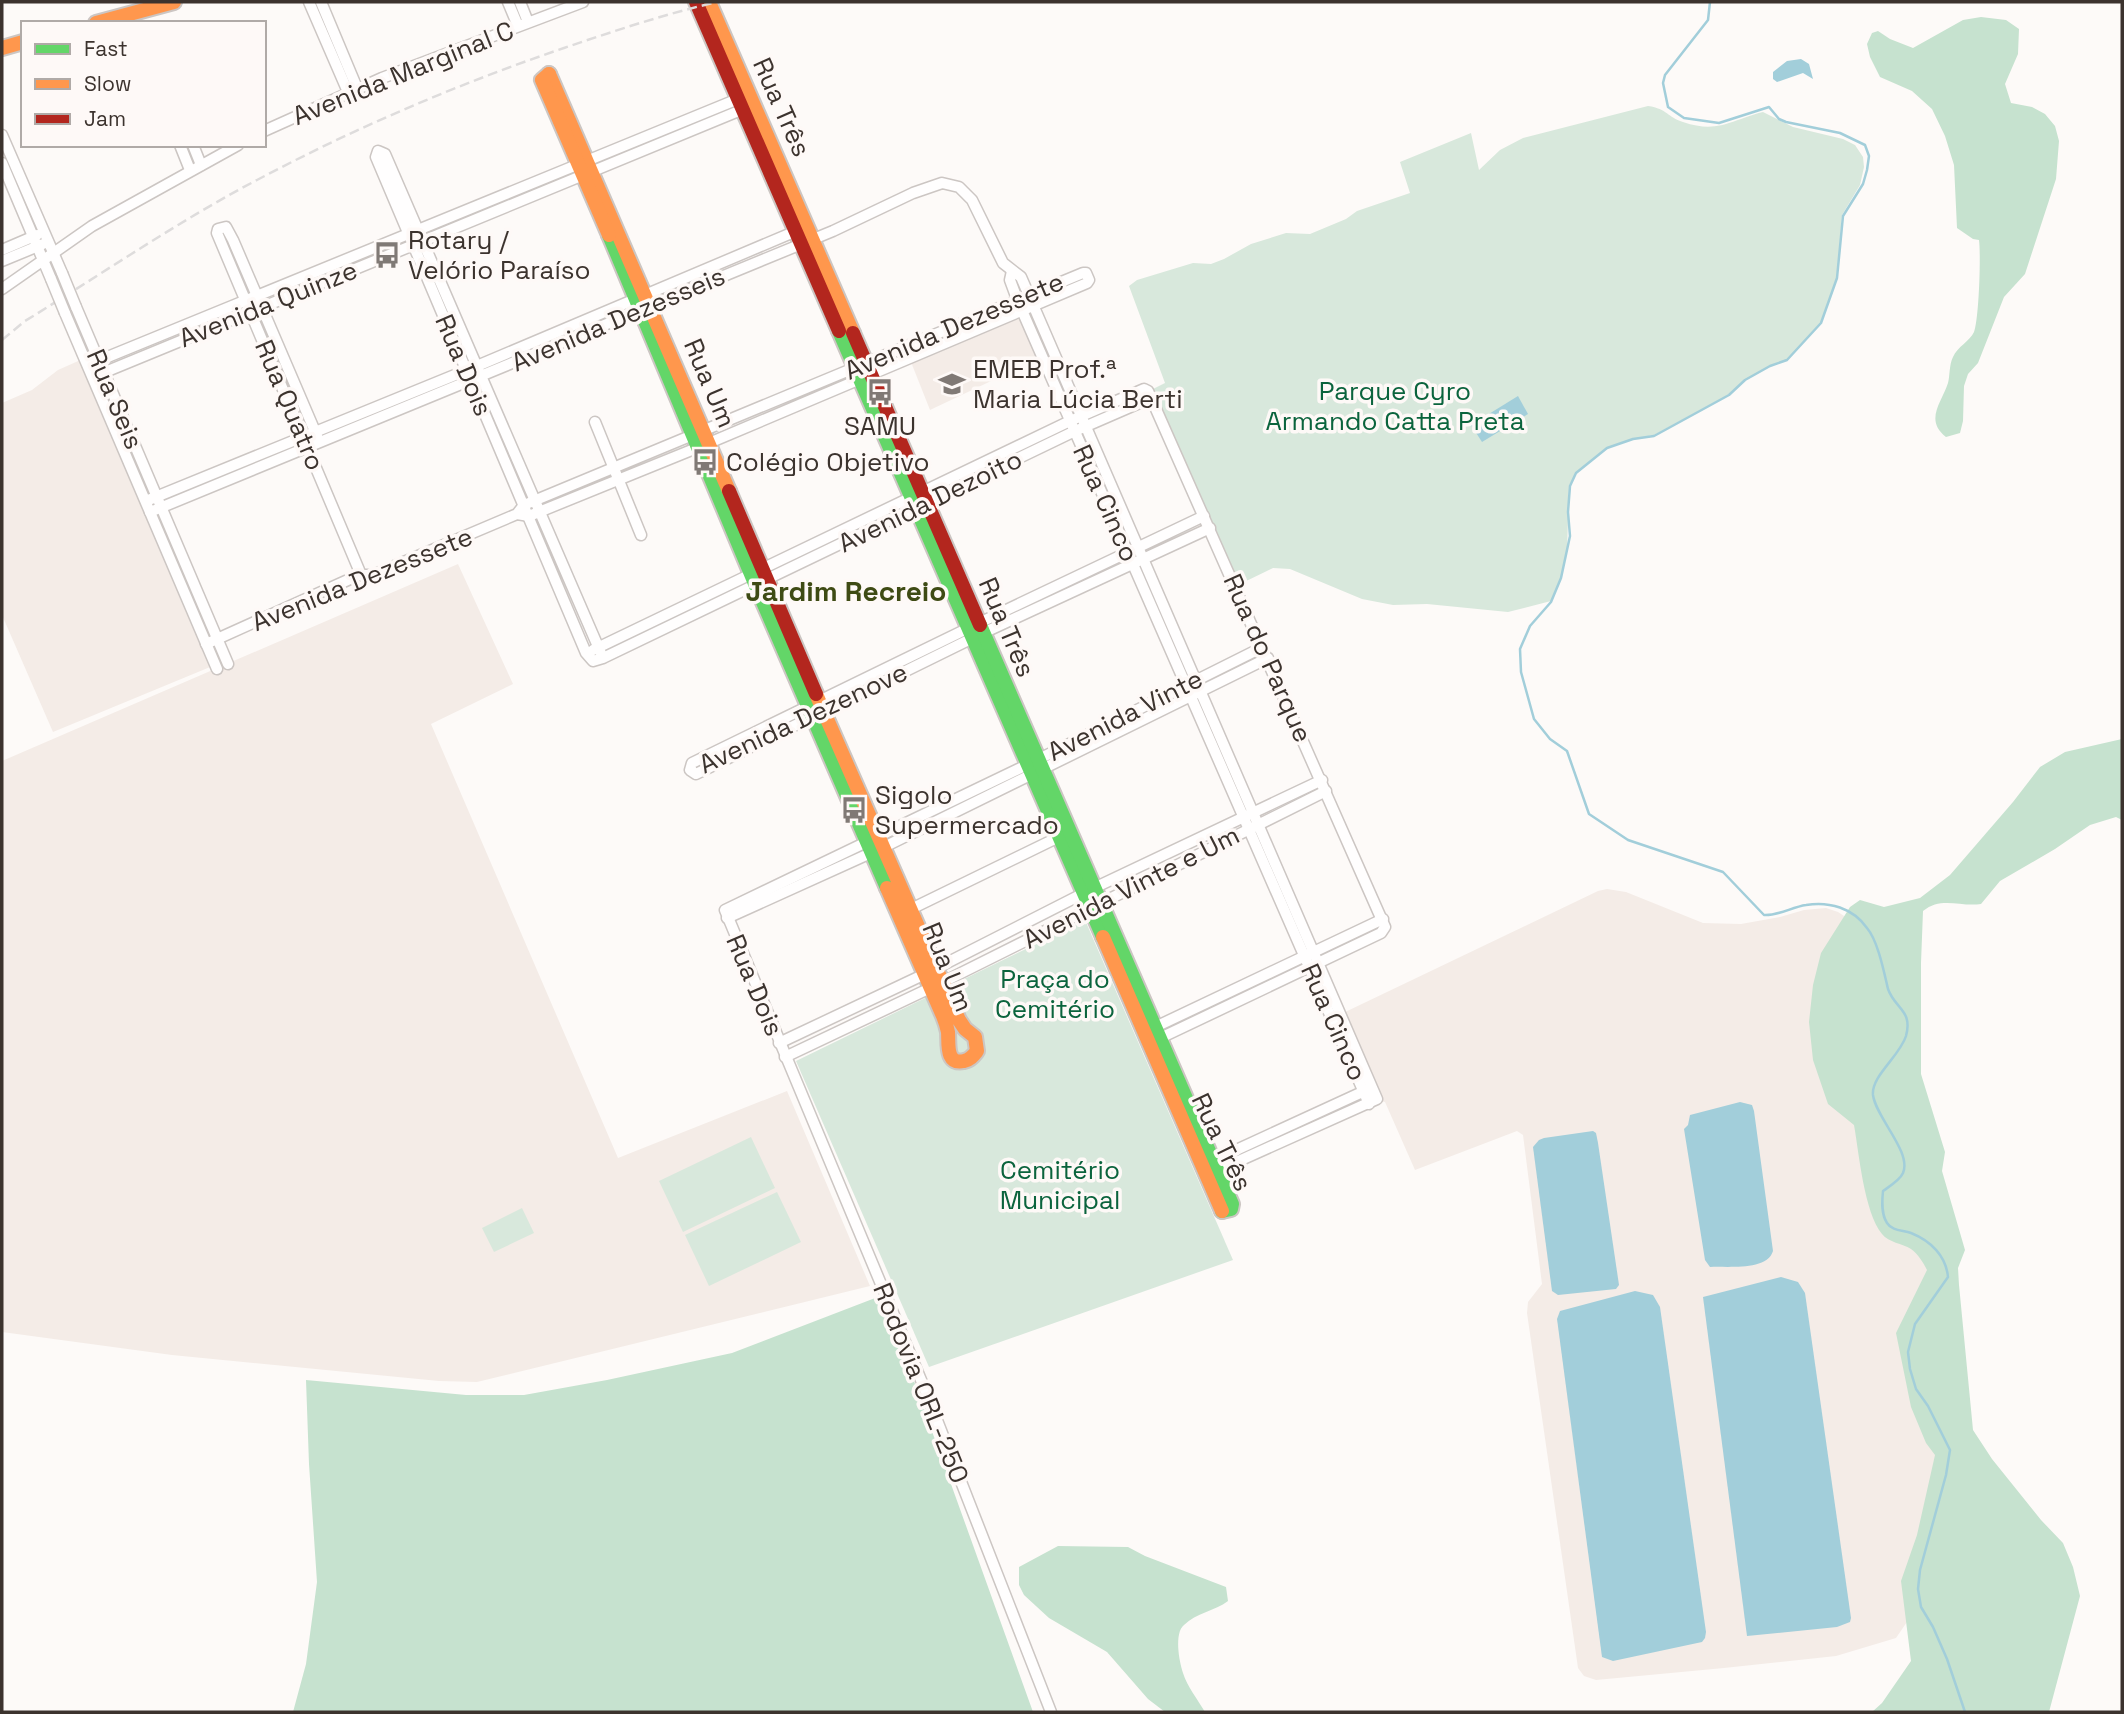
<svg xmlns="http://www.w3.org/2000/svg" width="2124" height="1714" viewBox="0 0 2124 1714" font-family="'Space Grotesk',sans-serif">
<rect width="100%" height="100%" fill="#fdfaf8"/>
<g fill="#f4ece7">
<polygon points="1022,310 1042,357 930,410 909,357"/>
<polygon points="85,358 215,665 53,732 2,615 2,403 32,390 58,370"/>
<polygon points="458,564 513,684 431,724 618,1158 787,1091 870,1286 477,1382 439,1381 172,1355 2,1332 2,761"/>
<polygon points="1607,889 1626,892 1703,923 1741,924 1780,917 1804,910 1826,908 1838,912 1864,929 1929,1247 1943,1439 1909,1619 1896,1638 1836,1656 1724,1668 1596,1680 1584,1676 1578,1668 1527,1313 1528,1302 1542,1284 1523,1135 1517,1131 1415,1170 1385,1102 1378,1101 1341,1014 1598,891"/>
</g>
<g fill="#d8e8dc">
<path d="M 1648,106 C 1668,109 1667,117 1683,122 C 1718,134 1731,120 1763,112 L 1793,127 L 1843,139 L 1855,145 L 1863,157 L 1864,167 L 1860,185 L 1842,215 L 1837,277 L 1821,322 L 1787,360 L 1769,366 L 1745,380 L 1728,395 L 1654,435 L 1633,439 L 1607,448 L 1576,473 L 1569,486 L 1567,552 L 1561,578 L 1551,601 L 1508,612 L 1427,604 L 1393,605 L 1362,599 L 1290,569 L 1273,568 L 1236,586 L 1149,391 L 1165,383 L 1129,286 L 1137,280 L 1193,263 L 1211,264 L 1224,259 L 1251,244 L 1286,233 L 1310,234 L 1346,219 L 1357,211 L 1410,193 L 1400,162 L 1471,133 L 1479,170 L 1500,150 L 1523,138 Z"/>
<polygon points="1085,920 1233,1260 929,1367 796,1061"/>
<polygon points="751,1137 775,1188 683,1232 659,1181"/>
<polygon points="777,1192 801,1242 709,1286 685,1235"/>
<polygon points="522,1208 534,1233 494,1252 482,1228"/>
</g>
<g fill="#c6e2cf">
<path d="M 1981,17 L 2006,20 L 2019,29 L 2018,54 L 2005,84 L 2011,103 L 2032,107 L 2045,114 L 2055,126 L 2059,141 L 2056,179 L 2025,274 L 2004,297 L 1978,363 L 1968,374 L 1964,386 L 1963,421 L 1960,433 L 1946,437 C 1924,420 1942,402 1948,383 C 1950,375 1949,365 1953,357 C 1957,347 1970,341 1974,332 C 1979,319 1981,255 1979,240 L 1973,239 L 1957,228 L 1954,165 L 1945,136 L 1932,109 L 1912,91 L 1880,77 L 1870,57 L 1867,44 L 1872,33 L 1878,31 L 1890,39 L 1913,48 L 1963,20 Z"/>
<path d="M 2122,739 L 2122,820 L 2116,817 L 2090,825 L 2055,849 L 2000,881 L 1981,904 C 1960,907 1941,896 1923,911 L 1921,963 L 1921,1074 L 1945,1152 L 1942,1171 L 1965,1250 L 1958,1268 L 1959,1285 L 1973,1430 L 1992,1459 L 2041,1520 L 2063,1543 L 2073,1567 L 2080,1596 L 2049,1712 L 1872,1712 L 1882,1703 L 1911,1661 L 1901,1581 L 1917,1535 L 1935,1455 L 1926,1443 L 1911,1407 L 1896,1333 L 1927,1270 C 1923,1262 1918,1254 1911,1249 C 1902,1243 1889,1243 1882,1234 C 1864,1212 1859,1153 1854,1125 L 1828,1104 L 1813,1060 L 1809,1022 L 1813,985 L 1821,953 L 1850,907 L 1860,900 L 1884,907 L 1920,898 L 1950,875 L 2013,802 L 2040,767 L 2065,752 Z"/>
<polygon points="883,1295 1033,1712 293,1712 306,1664 317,1582 309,1464 306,1380 466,1395 524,1395 607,1380 732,1353"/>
<path d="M 1058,1546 L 1128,1547 L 1145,1556 L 1226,1587 L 1228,1601 C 1215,1611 1196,1613 1184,1625 C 1174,1633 1179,1661 1183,1673 C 1187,1686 1198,1700 1205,1712 L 1165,1712 L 1148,1699 L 1107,1652 L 1049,1618 L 1024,1595 L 1019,1585 L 1019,1567 Z"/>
</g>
<g fill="#a2ceda">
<polygon points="1801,59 1809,64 1813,79 1803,73 1777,82 1773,79 1773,72 1787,61"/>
<polygon points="1518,396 1528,414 1482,442 1471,425"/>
<path d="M 1740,1102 L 1752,1105 L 1754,1111 L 1773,1251 C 1767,1271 1728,1266 1710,1267 L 1705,1260 L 1684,1129 L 1688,1125 L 1690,1115 Z"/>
<polygon points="1593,1131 1596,1133 1598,1143 1619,1285 1616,1289 1558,1295 1552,1291 1533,1147 1539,1140 1544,1138"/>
<polygon points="1781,1277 1798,1282 1805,1293 1851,1618 1850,1622 1837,1627 1747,1636 1703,1297"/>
<polygon points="1635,1291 1653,1295 1660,1307 1706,1632 1705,1638 1702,1642 1613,1661 1602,1657 1557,1319 1560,1311"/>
</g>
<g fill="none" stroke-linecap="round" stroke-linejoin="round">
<path stroke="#a2ceda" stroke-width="2.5" d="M 1710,2 L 1708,20 L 1665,75 L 1663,83 L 1668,107 L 1684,118 L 1719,123 L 1769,107 L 1779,119 L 1786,122 L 1840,133 L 1865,145 L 1869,156 L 1867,170 L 1863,184 L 1843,216 L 1837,278 L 1821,323 L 1787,360 L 1770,366 L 1745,380 L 1729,395 L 1654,436 L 1633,439 L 1607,448 L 1576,473 L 1570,486 L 1568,512 L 1570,536 L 1561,578 L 1551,602 L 1530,626 L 1520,649 L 1521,672 L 1534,719 L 1550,739 L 1567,751 L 1589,814 L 1628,840 L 1723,872 L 1764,915 C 1778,916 1792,907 1806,905 C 1829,901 1853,908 1867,928 C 1878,941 1884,972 1888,989 C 1895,1009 1913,1010 1906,1036 C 1900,1056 1871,1076 1873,1095 C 1876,1118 1912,1152 1903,1173 C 1900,1180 1890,1186 1883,1191 C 1882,1201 1881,1214 1887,1223 C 1892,1231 1903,1230 1911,1233 C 1931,1241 1946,1256 1948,1277 L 1915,1324 L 1908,1352 L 1910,1369 L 1916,1389 L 1928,1406 L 1950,1450 L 1946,1475 L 1920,1570 L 1918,1589 L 1921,1607 L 1933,1627 L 1947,1659 L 1965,1712"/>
<defs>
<g id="street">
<polyline points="309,2 348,92"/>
<polyline points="321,2 357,88"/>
<polyline points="508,2 518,26"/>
<polyline points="520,2 528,22"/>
<polyline points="264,131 382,78 583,2"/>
<polyline points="2,135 62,273"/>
<polyline points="180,145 190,170"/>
<polyline points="193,145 201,165"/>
<polyline points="2,163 51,279"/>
<polyline points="2,250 37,235"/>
<polyline points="2,261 43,244"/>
<polyline points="1012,271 1010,280 1017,299 1369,1104"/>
<polyline points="2,289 92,226 238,145"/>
<polyline points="76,307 228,664"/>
<polyline points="65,313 217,669"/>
<polyline points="88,365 743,97"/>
<polyline points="93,377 746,108"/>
<polyline points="595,422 641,535"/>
<polyline points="317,436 233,240 226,227 218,229 217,233 359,570 359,575"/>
<polyline points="146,501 477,366 801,229"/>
<polyline points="150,512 833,231 913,193 942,183 959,187 972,200 1003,263 1021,277 1377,1099 1212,1173"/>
<polyline points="1204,516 979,623 692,763 690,770 696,774 983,633 1210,528"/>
<polyline points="206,644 359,575 373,575 517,514 524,505 1083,273 1086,273 1089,280 1087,283 709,443 529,516 517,514"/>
<polyline points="593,650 1070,421 1144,389 1148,391 1385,927 1381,933 1154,1041"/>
<polyline points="603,658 385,154 378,151 376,157 586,653 593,661 603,658 1075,431 1151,398"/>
<polyline points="911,909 1065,834"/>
<polyline points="727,918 884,847 1268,658"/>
<polyline points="1149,1030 1383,919"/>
<polyline points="779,1043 925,974 1094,888 1322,780"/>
<polyline points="785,1057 943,982 1326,791"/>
<polyline points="1208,1163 1369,1089"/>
<polyline points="1051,1712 926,1392 725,910 1027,765 1263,647"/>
</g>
<g id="fast">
<polyline points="609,235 756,586 887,888"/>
<polyline points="839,331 1103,937"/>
<polyline points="980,625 1232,1204 1231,1209 1222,1211"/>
</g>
<g id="slow">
<polyline points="709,2 853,333"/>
<polyline points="96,23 174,2"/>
<polyline points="2,48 23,42"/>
<polyline points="549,74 729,491"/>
<polyline points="549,74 542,80 609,235"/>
<path d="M 816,694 L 959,1020 L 965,1029 L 975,1037 L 977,1051 C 973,1056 970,1060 964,1061 C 945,1065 949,1043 948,1032 C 947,1027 945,1021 943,1016 L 887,888"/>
<polyline points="1103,937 1222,1211"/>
</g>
<g id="jam">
<polyline points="696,2 839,331"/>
<polyline points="853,333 980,625"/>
<polyline points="729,491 816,694"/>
</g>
</defs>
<use href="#street" stroke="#ccc6c3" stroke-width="13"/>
<use href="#fast" stroke="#ccc6c3" stroke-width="18"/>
<use href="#slow" stroke="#ccc6c3" stroke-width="18"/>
<use href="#jam" stroke="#ccc6c3" stroke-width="18"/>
<use href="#street" stroke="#fffefe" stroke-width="10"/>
<use href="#fast" stroke="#63d668" stroke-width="14"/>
<use href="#slow" stroke="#ff974d" stroke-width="14"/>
<use href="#jam" stroke="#b3261e" stroke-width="14"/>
<path stroke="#dedcdc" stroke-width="2.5" stroke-dasharray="10 5" stroke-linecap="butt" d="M 2,340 L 25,321 C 102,274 177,222 257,180 C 355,128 458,84 564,48 C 614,31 665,14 717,2"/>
<defs>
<g id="street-bridge">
<polyline points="62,273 76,307"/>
<polyline points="51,279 65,313"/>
</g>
</defs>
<use href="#street-bridge" stroke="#ccc6c3" stroke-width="13" stroke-linecap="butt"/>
<use href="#street-bridge" stroke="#fffefe" stroke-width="10"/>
</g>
<defs>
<symbol id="bus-bare" viewBox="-9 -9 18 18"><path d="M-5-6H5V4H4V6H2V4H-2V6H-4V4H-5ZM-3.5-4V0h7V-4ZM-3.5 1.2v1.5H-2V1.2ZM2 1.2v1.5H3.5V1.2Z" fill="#807975" stroke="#fef9f7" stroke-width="2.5" paint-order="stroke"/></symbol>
<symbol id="school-bare" viewBox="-9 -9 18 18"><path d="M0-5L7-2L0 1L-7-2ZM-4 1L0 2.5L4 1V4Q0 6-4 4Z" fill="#807975" stroke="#fef9f7" stroke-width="2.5" paint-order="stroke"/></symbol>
</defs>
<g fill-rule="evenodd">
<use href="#bus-bare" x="368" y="236" width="38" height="38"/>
<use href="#school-bare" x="933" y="365" width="38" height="38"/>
<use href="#bus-bare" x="861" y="373" width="38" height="38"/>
<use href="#bus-bare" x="686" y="443" width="38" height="38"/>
<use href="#bus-bare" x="835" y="791" width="38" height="38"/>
</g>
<g text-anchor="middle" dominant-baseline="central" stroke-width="7" stroke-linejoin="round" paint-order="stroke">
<g font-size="26" fill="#3c332e" stroke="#fef9f7">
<text transform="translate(403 73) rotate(-22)">Avenida Marginal C</text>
<text transform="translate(782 107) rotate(66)">Rua Três</text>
<text transform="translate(268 304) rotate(-22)">Avenida Quinze</text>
<text transform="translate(618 319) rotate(-23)">Avenida Dezesseis</text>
<text transform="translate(954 326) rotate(-23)">Avenida Dezessete</text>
<text transform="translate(464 365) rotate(67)">Rua Dois</text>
<text transform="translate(710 383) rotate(67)">Rua Um</text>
<text transform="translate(115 399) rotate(67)">Rua Seis</text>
<text transform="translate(290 405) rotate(67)">Rua Quatro</text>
<text transform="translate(930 501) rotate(-26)">Avenida Dezoito</text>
<text transform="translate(1106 503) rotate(66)">Rua Cinco</text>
<text transform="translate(362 579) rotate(-22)">Avenida Dezessete</text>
<text transform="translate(1007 627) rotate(67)">Rua Três</text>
<text transform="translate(1268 658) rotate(66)">Rua do Parque</text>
<text transform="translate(1125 715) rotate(-27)">Avenida Vinte</text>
<text transform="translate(803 718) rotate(-25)">Avenida Dezenove</text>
<text transform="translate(1131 887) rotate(-27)">Avenida Vinte e Um</text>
<text transform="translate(948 967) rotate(68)">Rua Um</text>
<text transform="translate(755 985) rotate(67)">Rua Dois</text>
<text transform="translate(1334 1022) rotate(66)">Rua Cinco</text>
<text transform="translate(1222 1142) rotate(64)">Rua Três</text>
<text transform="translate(921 1383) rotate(68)">Rodovia ORL-250</text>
</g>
<g font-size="26" fill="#3c332e" stroke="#fef9f7" text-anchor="start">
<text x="408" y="240">Rotary /<tspan x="408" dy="30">Velório Paraíso</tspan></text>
<text x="973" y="369">EMEB Prof.ª<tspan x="973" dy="30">Maria Lúcia Berti</tspan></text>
<text x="880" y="426" text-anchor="middle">SAMU</text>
<text x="726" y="462">Colégio Objetivo</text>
<text x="875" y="795">Sigolo<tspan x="875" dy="30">Supermercado</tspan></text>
</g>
<g font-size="26" fill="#0b643d" stroke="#fef9f7">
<text x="1395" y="391">Parque Cyro<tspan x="1395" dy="30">Armando Catta Preta</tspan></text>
<text x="1055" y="979">Praça do<tspan x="1055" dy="30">Cemitério</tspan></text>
<text x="1060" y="1170">Cemitério<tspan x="1060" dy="30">Municipal</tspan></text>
</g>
<g font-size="28" font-weight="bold" fill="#3e4b14" stroke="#fef9f7">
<text x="846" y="591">Jardim Recreio</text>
</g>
</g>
<rect width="2124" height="1714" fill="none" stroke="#3c332e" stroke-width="7"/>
<rect x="21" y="21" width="245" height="126" fill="#fef9f7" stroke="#b0aaa7" stroke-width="2"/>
<rect x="35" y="44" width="35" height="10" fill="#63d668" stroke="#b0aaa7" stroke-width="2"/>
<text x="84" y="56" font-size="21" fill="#3c332e">Fast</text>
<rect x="35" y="79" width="35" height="10" fill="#ff974d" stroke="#b0aaa7" stroke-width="2"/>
<text x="84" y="91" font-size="21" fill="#3c332e">Slow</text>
<rect x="35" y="114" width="35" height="10" fill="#b3261e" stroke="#b0aaa7" stroke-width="2"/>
<text x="84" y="126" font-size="21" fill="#3c332e">Jam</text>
</svg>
